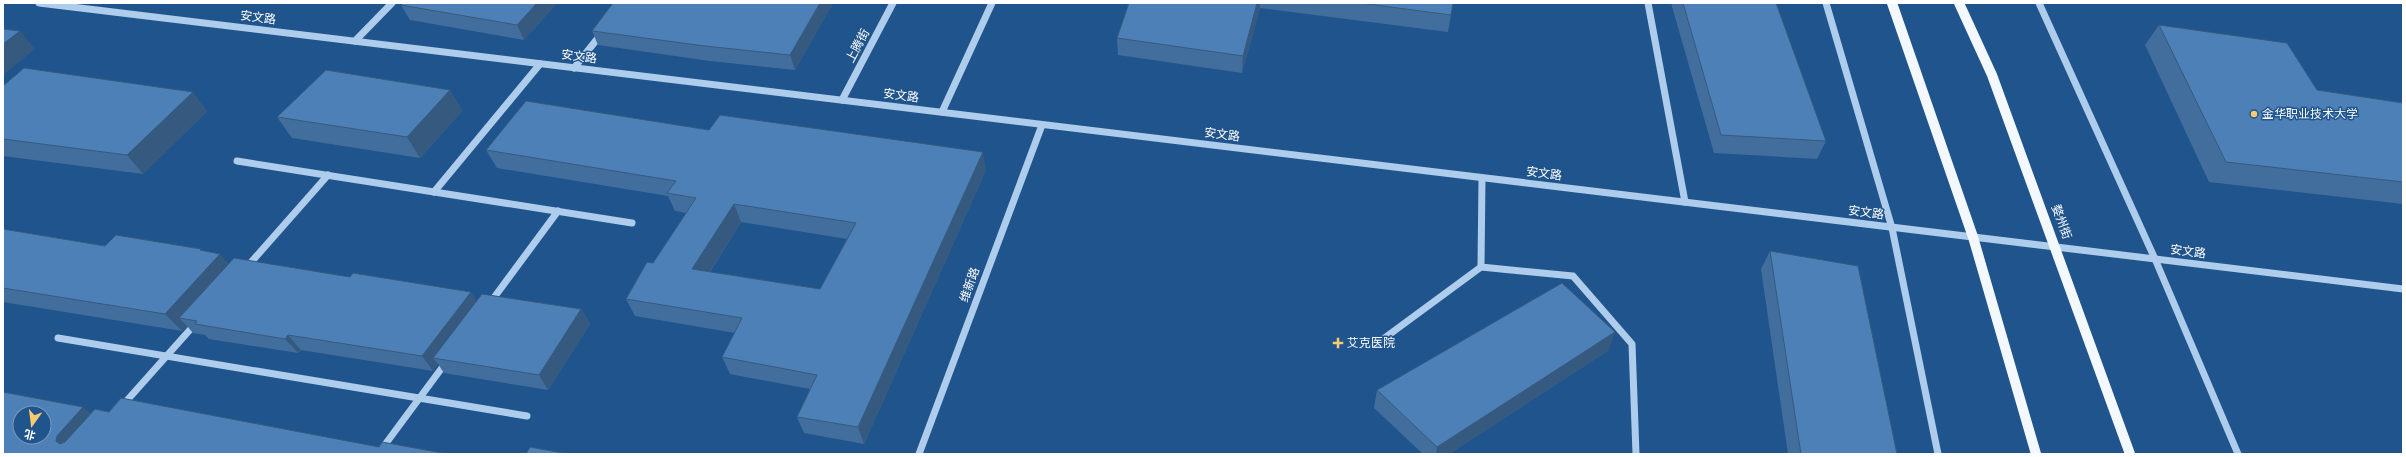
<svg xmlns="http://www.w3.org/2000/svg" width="2406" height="457" viewBox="0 0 2406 457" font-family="'Source Sans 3','Noto Sans SC',sans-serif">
<rect width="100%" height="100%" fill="#20548c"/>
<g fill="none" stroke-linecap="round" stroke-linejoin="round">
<g stroke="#aeccec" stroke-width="7">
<polyline points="39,3 2403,289"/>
<polyline points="1648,3 1685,202"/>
<polyline points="1826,3 1892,228 1938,454"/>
<polyline points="2039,3 2155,259 2238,454"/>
<polyline points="355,41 392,3"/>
<polyline points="574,68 602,33"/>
<polyline points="842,100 893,3"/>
<polyline points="942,112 992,3"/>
<polyline points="237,161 632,223"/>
<polyline points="1482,178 1481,267 1573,276 1632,344 1636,454"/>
<polyline points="434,192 540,64"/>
<polyline points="246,268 328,175"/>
<polyline points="490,303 558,211"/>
<polyline points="58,338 527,416"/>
<polyline points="1375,345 1481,267"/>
<polyline points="122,406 196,323"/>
<polyline points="378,454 447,361"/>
<polyline points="919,454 1042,125"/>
</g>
<g stroke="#f3f8fe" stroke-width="10">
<polyline points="1892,3 1973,237 2036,454"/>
<polyline points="1959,3 1992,75 2130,454"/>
</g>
</g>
<g fill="#426e9d" fill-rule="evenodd">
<polygon points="403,3 557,3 524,40 410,20 401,5"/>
<polygon points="613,3 833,3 795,70 710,61 598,45 592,31"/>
<polygon points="1129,3 1453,3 1448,32 1260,8 1242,73 1118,55 1117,38"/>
<polygon points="1671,3 1776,3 1826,141 1817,159 1714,153"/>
<polygon points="2159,25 2317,90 2403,103 2403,204 2209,182 2145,45"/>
<polygon points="3,86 207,111 143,174 3,156"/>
<polygon points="450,90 462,111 420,158 292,138 277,117"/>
<path d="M 709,130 L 986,170 L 864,444 L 804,433 L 797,417 L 810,389 L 730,374 L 722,357 L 735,333 L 635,316 L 626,299 L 653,263 L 686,213 L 675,211 L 668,196 L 497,168 L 486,150 ZM 741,222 L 847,239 L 820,289 L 710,272 Z"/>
<polygon points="3,229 105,246 203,251 229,264 477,301 581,309 590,324 548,390 444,373 438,364 433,371 301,350 298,353 209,339 205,335 193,333 187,326 182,331 3,302"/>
<polygon points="1770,251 1897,454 1788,454 1761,269"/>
<polygon points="1609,350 1449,454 1423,454 1374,408 1377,390"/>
</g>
<g fill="#365a7f">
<polygon points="537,3 557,3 524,40 517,25"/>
<polygon points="820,3 833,3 795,70 790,55"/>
<polygon points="1257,3 1260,3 1260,8 1242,73 1243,56"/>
<polygon points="20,31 35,49 3,75 3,44"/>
<polygon points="450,90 462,111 420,158 407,137"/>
<polygon points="193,92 207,111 143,174 127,155"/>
<polygon points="983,152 986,170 864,444 858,427"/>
<polygon points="734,204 741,222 700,287 692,269"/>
<polygon points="201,249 212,262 220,254 235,272 179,318 187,326 182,331 165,314"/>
<polygon points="471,292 481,307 433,358 438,364 433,371 422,356"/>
<polygon points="581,309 590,324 548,390 539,375"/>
<polygon points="1615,332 1609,350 1449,454 1436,454 1437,447"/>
<polygon points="288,335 301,350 298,353 285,339"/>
<polygon points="83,407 100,422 75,454 56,441 57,436"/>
</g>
<g fill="#4d80b6" stroke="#365a7f" fill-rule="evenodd">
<polygon points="403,3 537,3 517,25 401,5"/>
<polygon points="613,3 820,3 790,55 705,46 592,31"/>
<polygon points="1129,3 1257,3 1243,56 1117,38"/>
<polygon points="1360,3 1453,3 1451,15"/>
<polygon points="1683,3 1776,3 1826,141 1721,135"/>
<polygon points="2159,25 2287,43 2317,90 2403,103 2403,182 2226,162"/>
<polygon points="3,29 20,31 3,44"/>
<polygon points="24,68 193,92 127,155 3,139 3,86"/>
<polygon points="326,70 450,90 407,137 277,117"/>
<path d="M 526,101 L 709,130 L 720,115 L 983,152 L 858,427 L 797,417 L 817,375 L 722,357 L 742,318 L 626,299 L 647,262 L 653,263 L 696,198 L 667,193 L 676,181 L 486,150 ZM 734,204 L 856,223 L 820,289 L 692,269 Z"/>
<polygon points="3,229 105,246 116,235 201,249 200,250 220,254 165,314 3,288"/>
<polygon points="1770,251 1858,266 1897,454 1801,454"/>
<polygon points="234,258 350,277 353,273 471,292 422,356 288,335 285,339 195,324 197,321 179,318"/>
<polygon points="1562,283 1615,332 1437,447 1377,390"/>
<polygon points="482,294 581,309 539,375 433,358"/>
<path d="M 3,392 L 83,407 L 57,436 L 56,441 L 60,444 L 65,442 L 95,409 L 109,412 L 121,398 L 379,447 L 382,442 L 448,454 L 3,454 ZM 20,413 L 44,413 L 44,437 L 20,437 Z"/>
<polygon points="530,447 568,454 526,454"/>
</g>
<g fill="#f9cb6f" stroke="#20548c" stroke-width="1.5">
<circle cx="2254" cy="114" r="4"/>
<path d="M1336 337h4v4h4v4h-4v4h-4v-4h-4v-4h4z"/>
</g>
<g text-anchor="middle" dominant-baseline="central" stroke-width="3" stroke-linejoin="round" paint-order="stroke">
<g font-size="12" fill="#fff" stroke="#20548c">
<text transform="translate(258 18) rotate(7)">安文路</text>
<text transform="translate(858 46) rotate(-62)">上腾街</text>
<text transform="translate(579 57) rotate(7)">安文路</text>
<text transform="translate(901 96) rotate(7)">安文路</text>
<text transform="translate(1222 135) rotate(7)">安文路</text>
<text transform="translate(1544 174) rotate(7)">安文路</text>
<text transform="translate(1866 213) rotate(7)">安文路</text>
<text transform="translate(2061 222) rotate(70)">婺州街</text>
<text transform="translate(2188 252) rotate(7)">安文路</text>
<text transform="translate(970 285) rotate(-70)">维新路</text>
</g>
<g font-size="12" fill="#fff" stroke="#20548c" text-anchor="start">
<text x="2262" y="114">金华职业技术大学</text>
<text x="1347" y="343">艾克医院</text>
</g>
</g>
<rect width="2406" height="457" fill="none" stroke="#ffffff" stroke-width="8"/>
<g transform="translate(32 425) rotate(194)"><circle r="19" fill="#20548c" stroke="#7998ba"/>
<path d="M0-3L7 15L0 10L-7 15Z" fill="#f9cb6f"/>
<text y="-6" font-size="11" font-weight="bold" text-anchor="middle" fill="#ffffff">北</text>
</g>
</svg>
